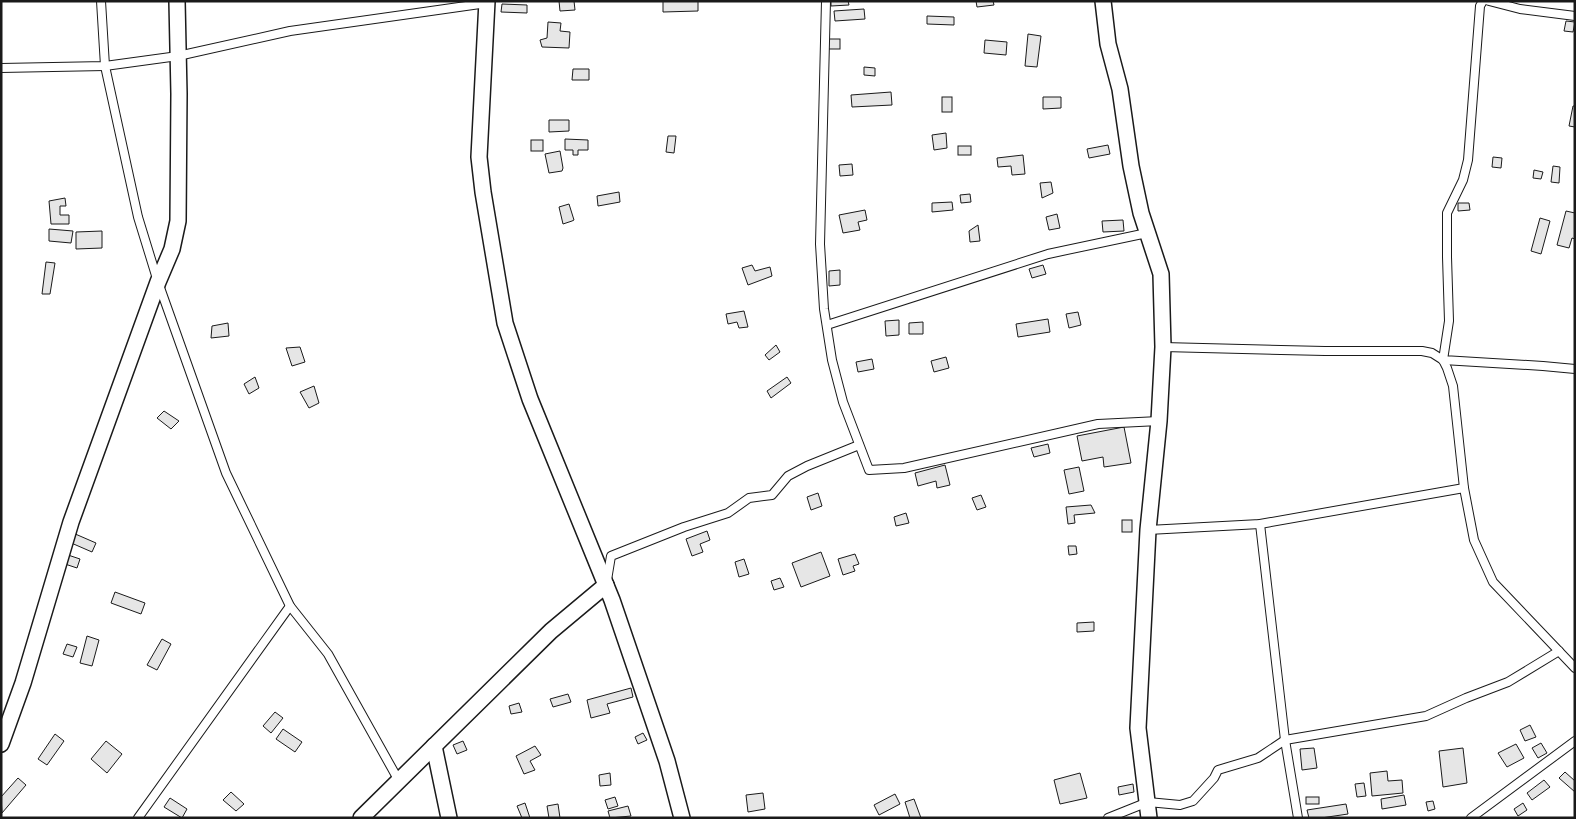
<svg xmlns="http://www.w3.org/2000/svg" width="1576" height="819" viewBox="0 0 1576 819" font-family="Raleway,sans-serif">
<rect width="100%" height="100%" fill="#fff"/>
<g fill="#e6e6e6" stroke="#1a1a1a">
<polygon points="559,1 574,1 575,10 560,11"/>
<polygon points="663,1 698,1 698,11 663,12"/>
<polygon points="831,1 848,1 849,5 831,6"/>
<polygon points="976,1 993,1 994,5 977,7"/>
<polygon points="502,4 527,5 527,13 501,12"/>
<polygon points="864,9 865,19 835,21 834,11"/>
<polygon points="927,16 954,17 954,25 927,24"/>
<polygon points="1566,21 1575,22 1573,32 1564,31"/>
<polygon points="548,22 561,23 560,31 570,32 569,48 542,47 540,40 547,38"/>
<polygon points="1028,34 1041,36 1037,67 1025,66"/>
<rect x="827" y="39" width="13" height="10"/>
<polygon points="985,40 1007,42 1006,55 984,53"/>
<polygon points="864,67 875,68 875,76 864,75"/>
<polygon points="573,69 589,69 589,80 572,80"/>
<polygon points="891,92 892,105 852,107 851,95"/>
<rect x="942" y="97" width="10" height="15"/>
<polygon points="1043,97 1061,97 1061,108 1043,109"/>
<polygon points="1573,106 1575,106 1575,127 1569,126"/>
<polygon points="549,120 569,120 569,131 549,132"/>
<polygon points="946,133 947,148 934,150 932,135"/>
<polygon points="668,136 676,136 674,153 666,152"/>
<polygon points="565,139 588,140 588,150 578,150 578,155 573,155 573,150 565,150"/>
<rect x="531" y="140" width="12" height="11"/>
<polygon points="1108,145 1110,154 1089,158 1087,149"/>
<rect x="958" y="146" width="13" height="9"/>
<polygon points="560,151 563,168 562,171 549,173 545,154"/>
<polygon points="1023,155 1025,174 1012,175 1011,166 998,167 997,158"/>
<polygon points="1493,157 1502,158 1501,168 1492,167"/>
<polygon points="852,164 853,175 840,176 839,165"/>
<polygon points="1553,166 1560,167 1559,183 1551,182"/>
<polygon points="1534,170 1543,172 1541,179 1533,178"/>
<polygon points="1051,182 1053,193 1042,198 1040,183"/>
<polygon points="619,192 620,202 598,206 597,196"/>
<polygon points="970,194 971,202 961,203 960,195"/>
<polygon points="65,198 66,206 60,206 60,215 69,215 69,224 51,224 49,201"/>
<polygon points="952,202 953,210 932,212 932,203"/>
<polygon points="1458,203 1469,203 1470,210 1458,211"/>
<polygon points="569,204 574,220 572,221 563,224 559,207"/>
<polygon points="865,210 867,220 858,222 860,230 843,233 839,215"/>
<polygon points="1566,211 1575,213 1575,239 1572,238 1569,248 1557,245"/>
<polygon points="1057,214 1060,228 1049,230 1046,217"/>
<polygon points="1540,218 1550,221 1541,254 1531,251"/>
<polygon points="1123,220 1124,231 1103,232 1102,221"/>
<polygon points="978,225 980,241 970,242 969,231"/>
<polygon points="49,229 73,231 71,243 49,241"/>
<polygon points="102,231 102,248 76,249 76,232"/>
<polygon points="46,262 55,263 50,294 42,294"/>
<polygon points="752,265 755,271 770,267 772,276 748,285 742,268"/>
<polygon points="1043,265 1046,274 1032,278 1029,269"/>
<polygon points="840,270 840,285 829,286 829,271"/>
<polygon points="744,311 748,327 739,328 737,322 728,324 726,314"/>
<polygon points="1078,312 1081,325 1069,328 1066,314"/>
<polygon points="1048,319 1050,332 1018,337 1016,324"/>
<polygon points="899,320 899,335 886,336 885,321"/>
<polygon points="923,322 923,334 909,334 909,323"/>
<polygon points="228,323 229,336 211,338 212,326"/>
<polygon points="776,345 780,352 769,360 765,355"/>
<polygon points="300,347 305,362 292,366 286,348"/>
<polygon points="946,357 949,368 934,372 931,361"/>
<polygon points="872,359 874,369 858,372 856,362"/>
<polygon points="255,377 259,388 249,394 244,384"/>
<polygon points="787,377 791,383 771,398 767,391"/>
<polygon points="314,386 319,403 309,408 300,392"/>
<polygon points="164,411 179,421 171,429 157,418"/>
<polygon points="1124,427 1131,463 1104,467 1103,457 1082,461 1077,436"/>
<polygon points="1048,444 1050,453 1034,457 1031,448"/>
<polygon points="945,465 950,485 937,488 936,481 918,486 915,473"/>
<polygon points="1079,467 1084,491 1069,494 1064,470"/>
<polygon points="818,493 822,506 811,510 807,497"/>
<polygon points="981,495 986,507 977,510 972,498"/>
<polygon points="1091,505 1095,513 1074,515 1075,523 1068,524 1066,507"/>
<polygon points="906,513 909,523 896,526 894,517"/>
<rect x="1122" y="520" width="10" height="12"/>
<polygon points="707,531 710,540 700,544 703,552 692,556 686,539"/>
<polygon points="73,533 96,543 92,552 69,542"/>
<polygon points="1068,546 1076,546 1077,554 1069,555"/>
<polygon points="821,552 830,576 801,587 792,563"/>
<polygon points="65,554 80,559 77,568 62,563"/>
<polygon points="855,554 859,564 853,566 855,571 843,575 838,559"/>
<polygon points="744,559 749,574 739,577 735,562"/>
<polygon points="780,578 784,587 774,590 771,581"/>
<polygon points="115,592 145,603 141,614 111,603"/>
<polygon points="1094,622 1094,631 1077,632 1077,623"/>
<polygon points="87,636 99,640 92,666 80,663"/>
<polygon points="162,639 171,644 157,670 147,665"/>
<polygon points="67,644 77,647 73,657 63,654"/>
<polygon points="631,688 633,697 607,704 610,713 591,718 587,700"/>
<polygon points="568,694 571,702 553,707 550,699"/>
<polygon points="519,703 522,712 511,714 509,706"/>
<polygon points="275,712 283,718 271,733 263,726"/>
<polygon points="1530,725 1536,737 1525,741 1520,730"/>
<polygon points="283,729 302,742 295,752 276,739"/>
<polygon points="643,733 647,740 638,744 635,737"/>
<polygon points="55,734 64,741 47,765 38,759"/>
<polygon points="106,741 122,754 107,773 91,759"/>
<polygon points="463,741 467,750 457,754 453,745"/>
<polygon points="1541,743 1547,753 1538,758 1532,748"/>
<polygon points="1516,744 1524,758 1507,767 1498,753"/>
<polygon points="535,746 541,755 530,761 535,770 524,774 516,756"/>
<polygon points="1314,748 1317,768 1302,770 1300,749"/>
<polygon points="1463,748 1467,783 1443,787 1439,751"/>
<polygon points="1387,771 1388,781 1402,780 1403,793 1372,796 1370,773"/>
<polygon points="1565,772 1575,781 1575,792 1559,778"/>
<polygon points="610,773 611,785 600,786 599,775"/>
<polygon points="1080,773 1087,798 1060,804 1054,780"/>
<polygon points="18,778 26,785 2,813 1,797"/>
<polygon points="1544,780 1550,787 1532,800 1527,793"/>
<polygon points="1364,783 1366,796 1357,797 1355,784"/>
<polygon points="1133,784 1134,792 1119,795 1118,787"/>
<polygon points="231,792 244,804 236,811 223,800"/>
<polygon points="763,793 765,809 748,812 746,795"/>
<polygon points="895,794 900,804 879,815 874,805"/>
<polygon points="1404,795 1406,805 1382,809 1381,799"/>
<polygon points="615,797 618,806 608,809 605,800"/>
<rect x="1306" y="797" width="13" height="7"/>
<polygon points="170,798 187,809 182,818 164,807"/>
<polygon points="914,799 921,818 910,818 905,802"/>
<polygon points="1433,801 1435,809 1428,811 1426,802"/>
<polygon points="525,803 530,818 522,818 517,806"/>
<polygon points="1523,803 1527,810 1518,816 1514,809"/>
<polygon points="558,804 560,818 549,818 547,806"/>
<polygon points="1346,804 1348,814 1321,818 1309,818 1307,810"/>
<polygon points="628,806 631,816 610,818 608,811"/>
</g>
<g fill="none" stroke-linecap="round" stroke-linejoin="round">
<defs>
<g id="service">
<polyline points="101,1 105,66 138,217 158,282 226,473 290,606 328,654 399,781"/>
<polyline points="826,1 820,244 824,309 832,360 843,402 869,470 904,468 1098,424 1159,421"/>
<polyline points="1483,1 1480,6 1468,160 1463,180 1447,213 1447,257 1449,321 1443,360 1543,366 1575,369"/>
<polyline points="1489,1 1520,9 1575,16"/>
<polyline points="1,68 105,66 178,56 290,31 487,3"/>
<polyline points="827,325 1048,254 1147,233"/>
<polyline points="1163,347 1325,351 1422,351 1432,353 1443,360 1447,368 1453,386 1464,488 1474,540 1493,582 1575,668"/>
<polyline points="1260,524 1285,740 1298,818"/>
<polyline points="1148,530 1260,524 1464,488"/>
<polyline points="607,580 611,556 684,527 728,513 749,498 772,495 788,476 807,466 859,445"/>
<polyline points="138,818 290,606"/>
<polyline points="1108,818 1148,802 1180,805 1193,801 1214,778 1218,770 1258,758 1285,740 1426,716 1466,698 1508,682 1559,651"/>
<polyline points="1471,818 1575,741"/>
</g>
<g id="minor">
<polyline points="487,1 479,157 483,192 505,323 530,399 612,600 667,761 682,818"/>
<polyline points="1103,1 1108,44 1120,89 1131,166 1141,213 1161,274 1163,347 1159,421 1148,530 1138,728 1149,818"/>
<polyline points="1,744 23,683 71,522 158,282 172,249 178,221 179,94 177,1"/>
<polyline points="434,746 449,818"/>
<polyline points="361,818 551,631 606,585"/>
</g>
</defs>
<use href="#service" stroke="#1a1a1a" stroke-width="10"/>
<use href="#minor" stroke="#1a1a1a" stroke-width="18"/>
<use href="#service" stroke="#fff" stroke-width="8"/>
<use href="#minor" stroke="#fff" stroke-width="15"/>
</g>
<rect width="1576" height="819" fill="none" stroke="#1a1a1a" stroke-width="5"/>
</svg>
